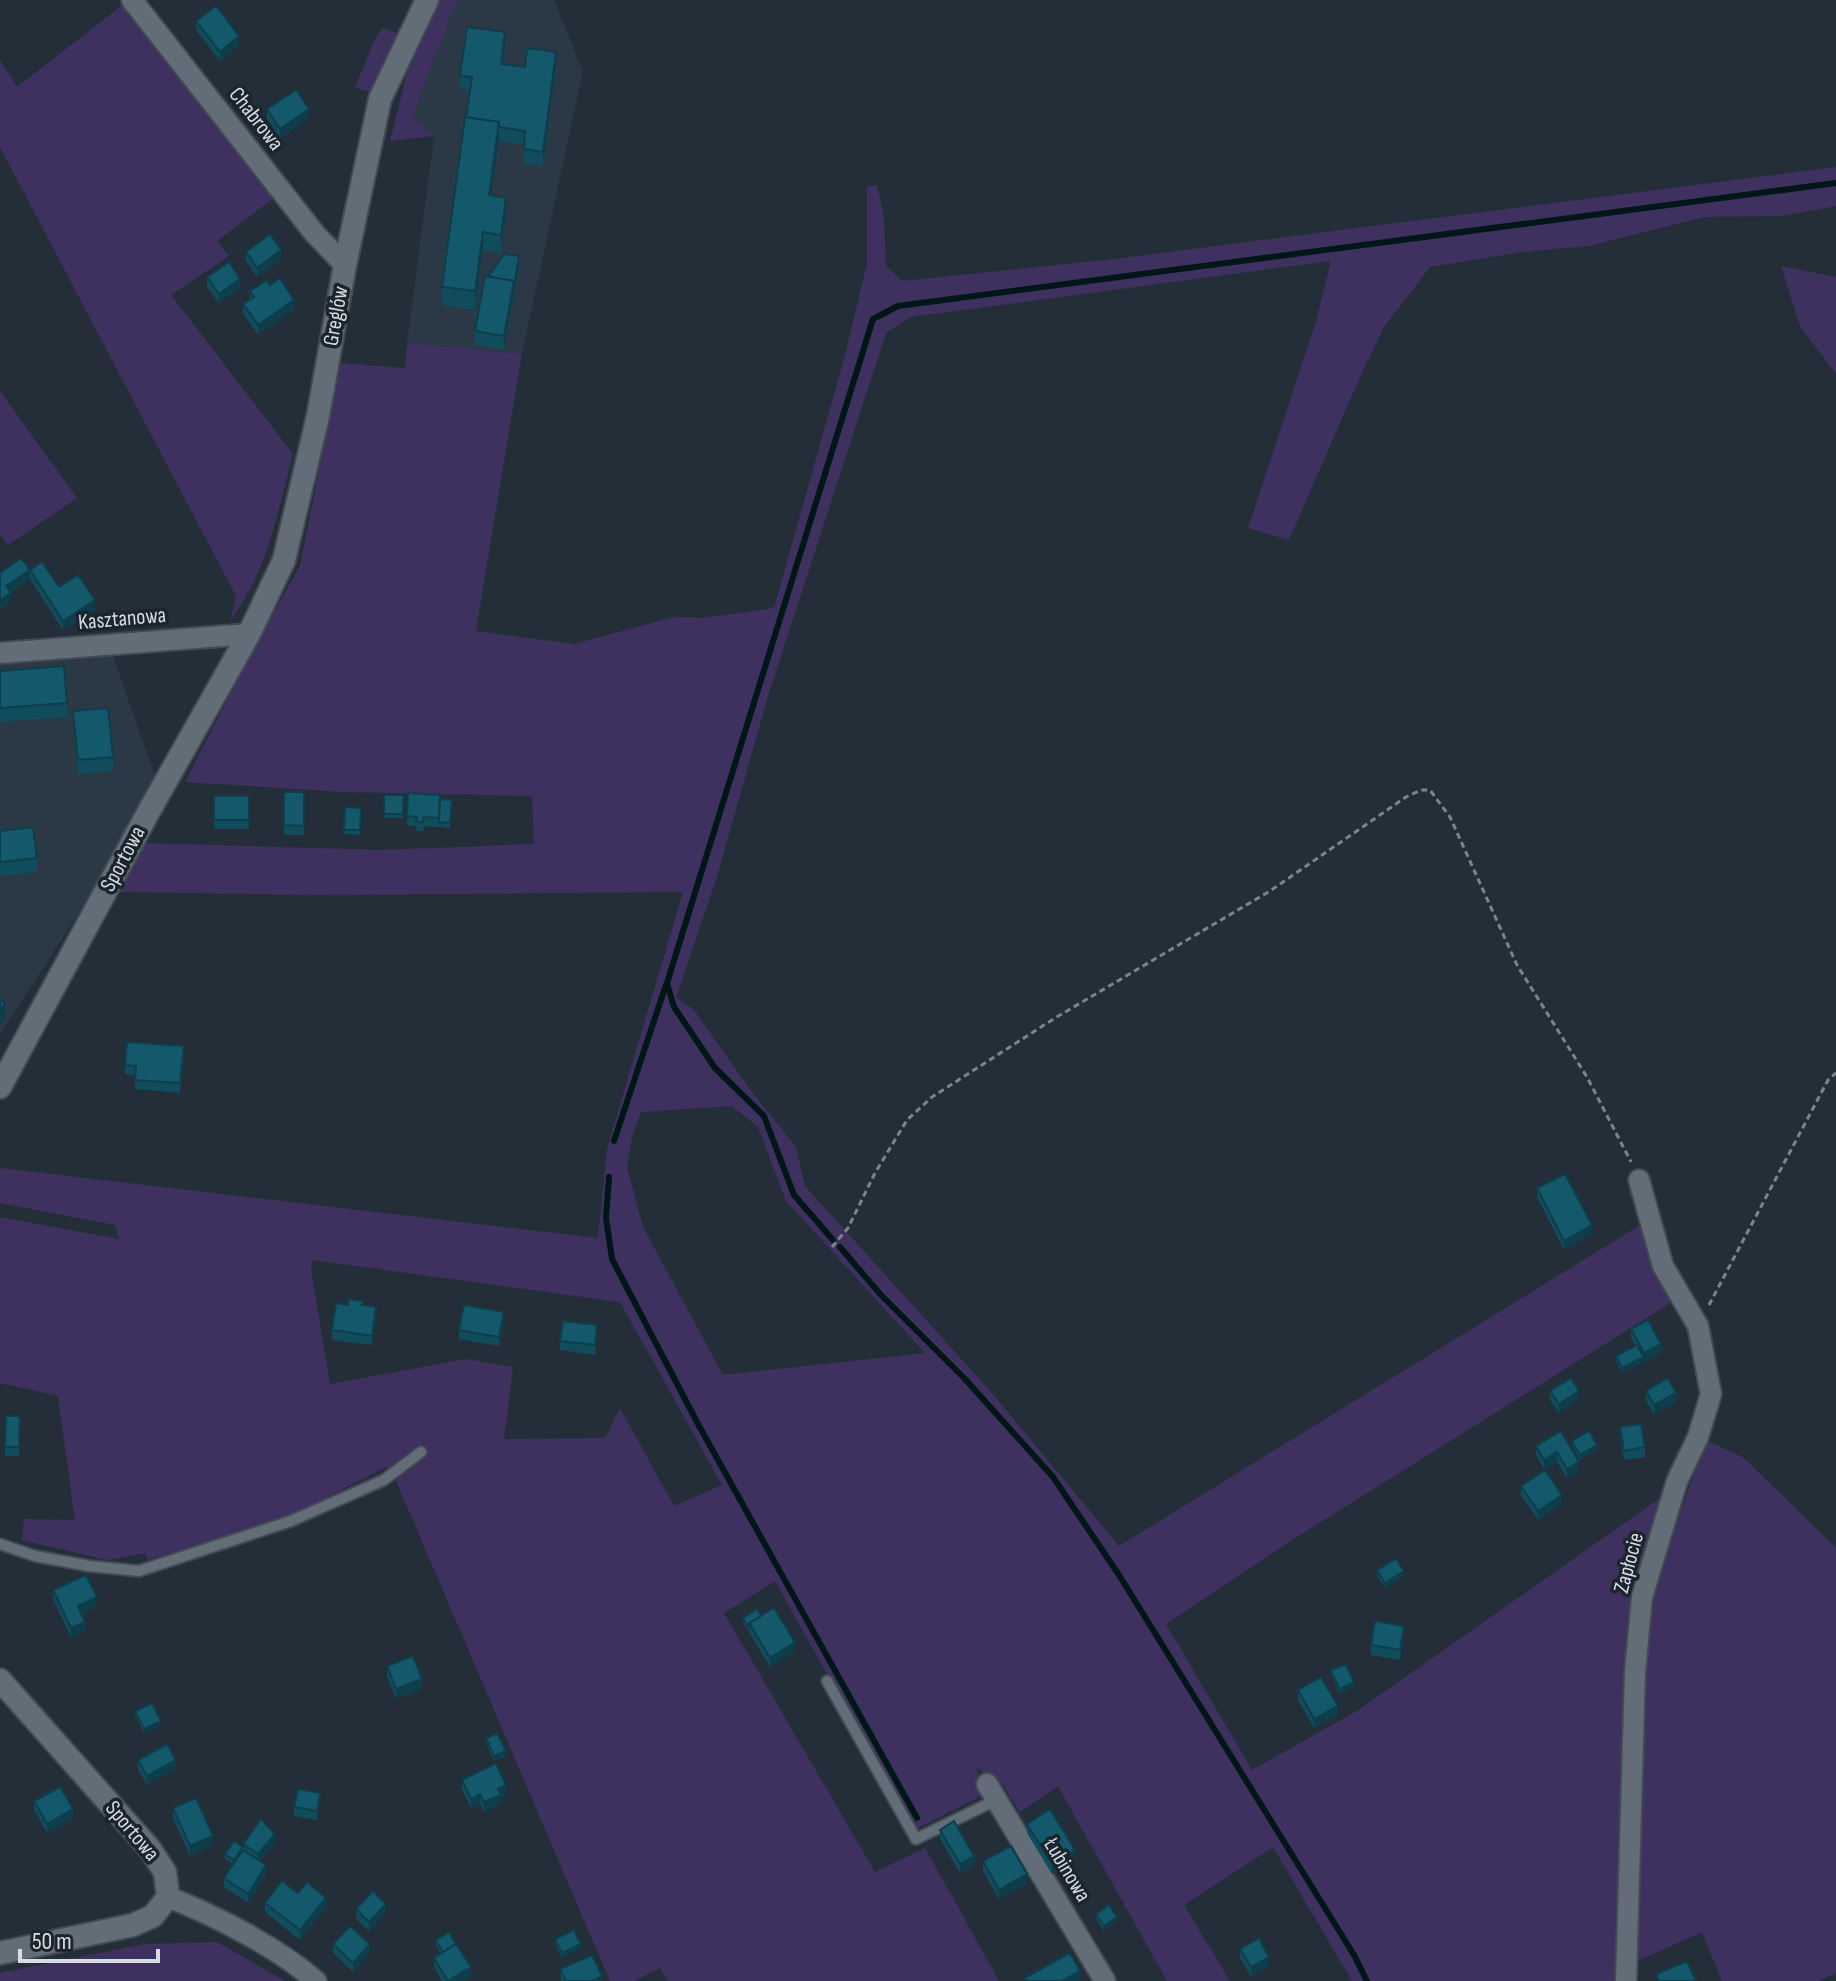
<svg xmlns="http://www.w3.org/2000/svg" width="1836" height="1981" viewBox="0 0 1836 1981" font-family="'Sofia Sans Condensed',sans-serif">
<rect width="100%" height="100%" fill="#242e38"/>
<g fill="#2b3947">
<polygon points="457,0 554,0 583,71 522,354 407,343 434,137 412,117"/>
<polygon points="111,651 156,779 78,914 0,1034 0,665"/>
</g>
<g fill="#3f315f" fill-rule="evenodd">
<polygon points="440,0 457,0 412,117 434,136 390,141 407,73"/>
<path d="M 125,3 L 274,198 L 217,241 L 229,256 L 171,295 L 293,454 C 278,510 267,573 230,621 L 236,596 L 0,147 L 0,60 L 17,87 Z"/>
<polygon points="383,28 397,33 374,93 355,87 376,37"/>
<path d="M 1836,167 L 1836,206 L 1782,216 L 1704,217 L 1589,246 L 1522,252 L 1430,267 L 1384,327 L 1360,377 L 1289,540 L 1248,528 L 1315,325 L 1331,261 L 910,317 L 886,333 L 768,696 L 716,880 L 676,997 L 694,1010 L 752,1092 L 796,1147 L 805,1186 L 992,1393 L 1119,1546 L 1642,1224 L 1672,1302 L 1292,1540 L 1166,1624 L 1252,1770 L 1357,1711 L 1666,1494 L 1633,1614 L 1616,1981 L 1352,1981 L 1273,1847 L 1184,1905 L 1230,1981 L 1167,1981 L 1058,1786 L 1020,1812 L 1003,1785 L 976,1767 L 983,1795 L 914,1830 L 775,1581 L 724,1613 L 875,1872 L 925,1848 L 999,1981 L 668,1981 L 660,1968 L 634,1981 L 610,1981 L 396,1481 L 386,1467 L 296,1513 L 148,1560 L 145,1553 L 107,1560 L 22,1540 L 24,1519 L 75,1520 L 58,1396 L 0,1383 L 0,1217 L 119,1239 L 115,1225 L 0,1203 L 0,1168 L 598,1238 L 607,1149 L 683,892 L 317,895 L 120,892 L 145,843 L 380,850 L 534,844 L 532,796 L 345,792 L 185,782 L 259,638 L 300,566 L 340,363 L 405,368 L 407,343 L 522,354 L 476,631 L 574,644 L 674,617 L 703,618 L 774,608 L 844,359 L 867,264 L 867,187 L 877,185 L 884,217 L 886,266 L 902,281 L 1114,259 ZM 732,1106 L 758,1127 L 786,1201 L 925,1353 L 723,1375 L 643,1227 L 627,1167 L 632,1137 L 641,1112 ZM 312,1260 L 620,1302 L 722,1485 L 674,1506 L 620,1408 L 605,1438 L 504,1439 L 513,1367 L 466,1359 L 330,1384 L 311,1271 Z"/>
<polygon points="1781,266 1836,277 1836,374 1800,326"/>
<polygon points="0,391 77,498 8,545 0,534"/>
<polygon points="1706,1440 1744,1458 1836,1548 1836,1973 1818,1981 1722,1981 1702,1932 1637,1961 1641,1688 1650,1599"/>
<polygon points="217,1942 285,1981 0,1981 0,1973 145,1944"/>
</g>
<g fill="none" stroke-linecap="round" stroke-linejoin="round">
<g stroke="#001617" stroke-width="6">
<polyline points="614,1141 666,985"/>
<polyline points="609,1177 606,1218 612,1259 698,1424 917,1818"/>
<polyline points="833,1240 794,1195 764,1116 715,1068 674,1007 667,983 873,319 898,306 1836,183"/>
<polyline points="840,1247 880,1294 965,1379 1053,1477 1119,1575 1354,1955 1367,1981"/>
</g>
<defs>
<g id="service">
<polyline points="0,1544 35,1556 89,1566 139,1571 291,1521 384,1480 421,1452"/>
<polyline points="827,1681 916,1839 996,1800"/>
</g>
<g id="minor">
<polyline points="132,0 315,234 345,265"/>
<polyline points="0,653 249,634"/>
<polyline points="987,1784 1105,1981"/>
<path d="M 168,1897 C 216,1916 277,1947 316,1981"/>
<polyline points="1626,1981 1635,1672 1642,1597 1677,1481 1698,1437 1711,1394 1698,1326 1663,1266 1639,1180"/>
</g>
<g id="tertiary">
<polyline points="0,1087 149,811 249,634 284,560 318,416 345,265 380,99 427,0"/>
<polyline points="0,1680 150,1849 165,1872 168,1897 153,1916 133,1925 0,1953"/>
</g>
</defs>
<use href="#service" stroke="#424a52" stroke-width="14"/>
<use href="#minor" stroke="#424a52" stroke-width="24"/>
<use href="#tertiary" stroke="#424a52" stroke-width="26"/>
<g stroke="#7c848c" stroke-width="3" stroke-dasharray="6 4" stroke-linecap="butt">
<polyline points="832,1247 848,1228 875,1173 907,1120 932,1097 1055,1018 1270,891 1406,797 1421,790 1430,790 1450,817 1517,965 1587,1077 1631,1162"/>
<polyline points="1709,1305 1828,1080 1836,1073"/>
</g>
<use href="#service" stroke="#626d78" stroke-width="10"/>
<use href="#minor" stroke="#626d78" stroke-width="20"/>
<use href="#tertiary" stroke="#626d78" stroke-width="22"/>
</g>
<g fill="#114c5c">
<polygon points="196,21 239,46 220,61 196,30"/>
<polygon points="505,46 503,64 525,67 556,66 543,166 524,163 524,145 499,141 491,196 506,216 501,253 483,250 475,310 442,305 442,287 470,91 460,89 460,76"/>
<polygon points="267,109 309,118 280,138 267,119"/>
<polygon points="246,252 281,259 257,277 246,261"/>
<polygon points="519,265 504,350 475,345 475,331 488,277"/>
<polygon points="207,277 240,288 219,303 207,287"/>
<polygon points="270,285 294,309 258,335 243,313 243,304 250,299 250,291"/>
<polygon points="30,570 59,587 95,610 63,630 30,579 11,592 11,602 0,573"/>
<polygon points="0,671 67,703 67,717 0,722"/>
<polygon points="73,711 113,757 113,771 78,774 73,725"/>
<rect x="284" y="792" width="20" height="43"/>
<polygon points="408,793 440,799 452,800 450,828 424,826 423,831 416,831 416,826 407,826"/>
<polygon points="384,795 404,795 403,818 384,818"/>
<rect x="214" y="796" width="35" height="33"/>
<polygon points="345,807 361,808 360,835 344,834"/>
<polygon points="0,831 37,858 37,872 0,876"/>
<polygon points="184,1056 180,1093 135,1089 135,1075 125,1074 125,1065"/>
<polygon points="1537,1188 1592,1234 1564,1250 1537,1197"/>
<polygon points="363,1305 376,1316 372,1345 332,1340 332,1330"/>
<polygon points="504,1321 499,1346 459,1339 459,1330"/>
<polygon points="1631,1329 1661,1353 1622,1373 1616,1361 1616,1356 1636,1346 1631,1338"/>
<polygon points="597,1334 595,1355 560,1350 560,1341"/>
<polygon points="1550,1391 1579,1400 1559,1413 1550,1400"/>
<polygon points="1646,1391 1676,1402 1654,1414 1646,1400"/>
<polygon points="20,1416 19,1456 5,1456 5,1447"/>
<polygon points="1620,1427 1645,1447 1645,1457 1624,1460 1620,1437"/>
<polygon points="1561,1431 1579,1471 1567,1478 1557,1462 1544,1469 1536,1455 1536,1446"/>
<polygon points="1572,1441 1597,1450 1580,1460 1572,1445"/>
<polygon points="1521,1486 1562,1504 1538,1520 1521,1495"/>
<polygon points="1377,1570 1404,1576 1385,1588 1377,1575"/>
<polygon points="53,1590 97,1606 82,1614 85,1631 71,1638 53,1599"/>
<polygon points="743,1618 795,1651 770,1667 743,1622"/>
<polygon points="1404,1635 1400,1660 1371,1655 1371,1645"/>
<polygon points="387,1666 422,1689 396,1699 387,1676"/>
<polygon points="1331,1670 1354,1687 1339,1694 1331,1674"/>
<polygon points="1298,1690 1338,1715 1314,1728 1298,1700"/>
<polygon points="135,1711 161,1725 144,1734 135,1715"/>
<polygon points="486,1738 506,1756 494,1761 486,1743"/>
<polygon points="138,1760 176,1769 147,1785 138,1770"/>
<polygon points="462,1780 506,1795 501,1797 501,1804 484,1812 480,1804 471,1808 462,1789"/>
<polygon points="34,1801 73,1819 47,1833 34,1810"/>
<polygon points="320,1802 317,1820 294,1816 294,1807"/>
<polygon points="173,1808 213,1845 190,1856 173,1818"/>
<polygon points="1027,1824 1075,1860 1052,1874 1027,1833"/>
<polygon points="940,1830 974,1865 960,1873 940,1839"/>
<polygon points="275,1843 260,1861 266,1875 248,1903 224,1887 224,1878 233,1864 225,1859 225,1854 243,1847 243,1844"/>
<polygon points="983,1861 1027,1884 999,1899 983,1871"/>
<polygon points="298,1893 326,1907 300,1940 265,1912 265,1903"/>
<polygon points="356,1909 386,1913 369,1931 356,1919"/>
<polygon points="1096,1914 1117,1921 1104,1931 1096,1919"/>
<polygon points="555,1939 581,1948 562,1958 555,1943"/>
<polygon points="436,1940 471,1976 463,1981 442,1981 434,1967 434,1958 441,1954 436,1945"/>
<polygon points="333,1944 370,1953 353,1972 333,1953"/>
<polygon points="1240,1949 1269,1966 1251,1977 1240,1958"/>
<polygon points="560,1969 602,1981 561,1981"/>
</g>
<g fill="#0e3e4b">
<polygon points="505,32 505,46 501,78 501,64"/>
<polygon points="239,36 239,46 220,61 220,52"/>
<polygon points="556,52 556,66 543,166 543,152"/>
<polygon points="309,109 309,118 280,138 280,129"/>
<polygon points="499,122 499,140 489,213 489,195"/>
<polygon points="506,198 506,216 501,253 501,235"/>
<polygon points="483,232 483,250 475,310 475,291"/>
<polygon points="281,250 281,259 257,277 257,268"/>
<polygon points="519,256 519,265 504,350 504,336"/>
<polygon points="240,279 240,288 219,303 219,294"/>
<polygon points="294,300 294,309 258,335 258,325"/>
<polygon points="30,570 30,579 6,595 6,586"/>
<polygon points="11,593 11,602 0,610 0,601"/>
<polygon points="95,600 95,610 63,630 63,621"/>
<polygon points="5,1003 5,1017 0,1026 0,1012"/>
<polygon points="1592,1225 1592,1234 1564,1250 1564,1241"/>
<polygon points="376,1307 376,1316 372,1345 372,1336"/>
<polygon points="504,1312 504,1321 499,1346 499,1337"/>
<polygon points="1661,1344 1661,1353 1622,1373 1622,1368 1644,1357 1644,1353"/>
<polygon points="1579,1391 1579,1400 1559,1413 1559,1404"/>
<polygon points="1676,1393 1676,1402 1654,1414 1654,1405"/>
<polygon points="1597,1445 1597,1450 1580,1460 1580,1455"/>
<polygon points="1557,1452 1557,1462 1544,1469 1544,1460"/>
<polygon points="1579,1462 1579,1471 1567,1478 1567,1469"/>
<polygon points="1562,1495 1562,1504 1538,1520 1538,1511"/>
<polygon points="1404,1571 1404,1576 1385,1588 1385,1583"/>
<polygon points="97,1597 97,1606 78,1615 78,1606"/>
<polygon points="85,1622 85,1631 71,1638 71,1628"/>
<polygon points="1404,1626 1404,1635 1400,1660 1400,1650"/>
<polygon points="795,1642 795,1651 770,1667 770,1658"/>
<polygon points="422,1679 422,1689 396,1699 396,1689"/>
<polygon points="1354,1682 1354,1687 1339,1694 1339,1689"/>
<polygon points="1338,1706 1338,1715 1314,1728 1314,1719"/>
<polygon points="161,1721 161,1725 144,1734 144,1729"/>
<polygon points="506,1751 506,1756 494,1761 494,1756"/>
<polygon points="176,1760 176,1769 147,1785 147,1776"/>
<polygon points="506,1785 506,1795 501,1797 501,1804 484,1812 484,1802 498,1789"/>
<polygon points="320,1793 320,1802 317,1820 317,1811"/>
<polygon points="480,1794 480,1804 471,1808 471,1799"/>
<polygon points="73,1809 73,1819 47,1833 47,1824"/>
<polygon points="275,1834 275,1843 258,1863 258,1854"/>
<polygon points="213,1836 213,1845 190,1856 190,1846"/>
<polygon points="1075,1850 1075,1860 1052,1874 1052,1864"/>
<polygon points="974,1856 974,1865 960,1873 960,1864"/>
<polygon points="266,1865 266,1875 248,1903 248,1894"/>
<polygon points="1027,1874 1027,1884 999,1899 999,1890"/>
<polygon points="326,1898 326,1907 300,1940 300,1930"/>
<polygon points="386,1904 386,1913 369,1931 369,1922"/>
<polygon points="1117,1917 1117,1921 1104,1931 1104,1926"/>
<polygon points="370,1944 370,1953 353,1972 353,1963"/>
<polygon points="581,1944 581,1948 562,1958 562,1953"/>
<polygon points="1269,1957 1269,1966 1251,1977 1251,1967"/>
<polygon points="471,1967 471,1976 463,1981 448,1981"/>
<polygon points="1080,1971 1080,1980 1078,1981 1062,1981"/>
</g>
<g fill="#14586b" stroke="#0e3e4b" stroke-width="2">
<polygon points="216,6 239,36 220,52 196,21"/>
<polygon points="467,27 505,32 501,64 525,67 527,48 556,52 543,152 524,149 525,131 499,127 499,122 466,117 472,77 460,76"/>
<polygon points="296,90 309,109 280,129 267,109"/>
<polygon points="465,117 499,122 489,195 506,198 501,235 483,232 475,291 442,287"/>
<polygon points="270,234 281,250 257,268 246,252"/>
<polygon points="504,254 519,256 514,286 514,281 488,277"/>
<polygon points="229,262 240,279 219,294 207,277"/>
<polygon points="485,276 514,281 504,336 475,331"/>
<polygon points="280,278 294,300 258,325 243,304 254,297 250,291 267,280 270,285"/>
<polygon points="21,558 30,570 6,586 11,593 0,601 0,573"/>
<polygon points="42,562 59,587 78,575 95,600 63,621 30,570"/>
<polygon points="64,666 67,703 0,708 0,671"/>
<polygon points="108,708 113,757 78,760 73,711"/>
<polygon points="284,792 304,792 304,826 284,825"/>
<polygon points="408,793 440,795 439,818 424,817 423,822 416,822 417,817 407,816"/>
<polygon points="384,795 404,795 403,814 384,814"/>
<rect x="214" y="796" width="35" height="24"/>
<polygon points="440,799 452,800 450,823 439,822"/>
<polygon points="345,807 361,808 360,830 344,830"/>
<polygon points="33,827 37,858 0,862 0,831"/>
<polygon points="0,1000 5,1003 0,1012"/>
<polygon points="127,1042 184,1046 180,1083 135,1080 136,1066 125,1065"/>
<polygon points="1565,1174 1592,1225 1564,1241 1537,1188"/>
<polygon points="348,1299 363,1301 362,1305 376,1307 372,1336 332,1330 336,1303 348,1305"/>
<polygon points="464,1305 504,1312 499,1337 459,1330"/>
<polygon points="1648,1320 1661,1344 1644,1353 1631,1329"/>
<polygon points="563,1321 597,1325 595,1345 560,1341"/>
<polygon points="1637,1345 1644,1357 1622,1368 1616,1356"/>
<polygon points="1571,1378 1579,1391 1559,1404 1550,1391"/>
<polygon points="1668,1378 1676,1393 1654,1405 1646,1391"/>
<polygon points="6,1416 20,1416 19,1447 5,1447"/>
<polygon points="1641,1424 1645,1447 1624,1451 1620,1427"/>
<polygon points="1561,1431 1579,1462 1567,1469 1557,1452 1544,1460 1536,1446"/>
<polygon points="1589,1431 1597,1445 1580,1455 1572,1441"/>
<polygon points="1545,1470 1562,1495 1538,1511 1521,1486"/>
<polygon points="1396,1559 1404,1571 1385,1583 1377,1570"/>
<polygon points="86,1575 97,1597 78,1606 85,1622 71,1628 53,1590"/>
<polygon points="774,1608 795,1642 770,1658 749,1623"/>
<polygon points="757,1609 761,1616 749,1623 749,1628 743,1618"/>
<polygon points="1375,1621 1404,1626 1400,1650 1371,1645"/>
<polygon points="413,1656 422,1679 396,1689 387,1666"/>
<polygon points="1346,1664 1354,1682 1339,1689 1331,1670"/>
<polygon points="1321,1677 1338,1706 1314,1719 1298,1690"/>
<polygon points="152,1703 161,1721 144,1729 135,1711"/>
<polygon points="497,1733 506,1751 494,1756 486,1738"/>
<polygon points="167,1744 176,1760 147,1776 138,1760"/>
<polygon points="496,1763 506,1785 498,1789 501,1795 484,1802 480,1794 471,1799 462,1780"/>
<polygon points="60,1787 73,1809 47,1824 34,1801"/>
<polygon points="298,1789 320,1793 317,1811 294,1807"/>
<polygon points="196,1798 213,1836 190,1846 173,1808"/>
<polygon points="1050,1809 1075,1850 1052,1864 1027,1824"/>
<polygon points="261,1819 275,1834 258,1854 243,1844"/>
<polygon points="954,1821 974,1856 960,1864 940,1830"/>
<polygon points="234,1841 243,1847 234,1860 225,1854"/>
<polygon points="1011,1846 1027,1874 999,1890 983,1861"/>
<polygon points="243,1850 266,1865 248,1894 224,1878"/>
<polygon points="282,1881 298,1893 307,1882 326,1898 300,1930 265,1903"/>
<polygon points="373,1891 386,1904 369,1922 356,1909"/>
<polygon points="1109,1905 1117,1917 1104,1926 1096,1914"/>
<polygon points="350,1926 370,1944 353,1963 333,1944"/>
<polygon points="574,1930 581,1944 562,1953 555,1939"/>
<polygon points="449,1932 456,1944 443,1952 436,1940"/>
<polygon points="1259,1938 1269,1957 1251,1967 1240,1949"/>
<polygon points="456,1944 471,1967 448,1981 434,1958"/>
<polygon points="1070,1953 1080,1971 1062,1981 1027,1981 1025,1978"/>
<polygon points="592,1955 602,1976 592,1981 566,1981 560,1969"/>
<polygon points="1687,1961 1696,1981 1659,1981 1656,1974"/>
</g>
<g text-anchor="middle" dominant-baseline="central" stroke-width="7" stroke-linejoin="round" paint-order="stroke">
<g font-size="22" fill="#d7dde3" stroke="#1b252e">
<text transform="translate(256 119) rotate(52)">Chabrowa</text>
<text transform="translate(336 316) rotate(-80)">Greglów</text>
<text transform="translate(122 619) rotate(-5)">Kasztanowa</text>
<text transform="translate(123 859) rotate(-62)">Sportowa</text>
<text transform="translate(1629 1563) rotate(-75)">Zapłocie</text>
<text transform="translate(132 1831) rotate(50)">Sportowa</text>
<text transform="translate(1067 1870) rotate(59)">Łubinowa</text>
</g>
</g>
<path d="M20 1949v12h138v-12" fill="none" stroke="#d7dde3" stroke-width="4"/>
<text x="32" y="1949" font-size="24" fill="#d7dde3" stroke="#1b252e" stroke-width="6" paint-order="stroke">50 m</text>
</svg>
